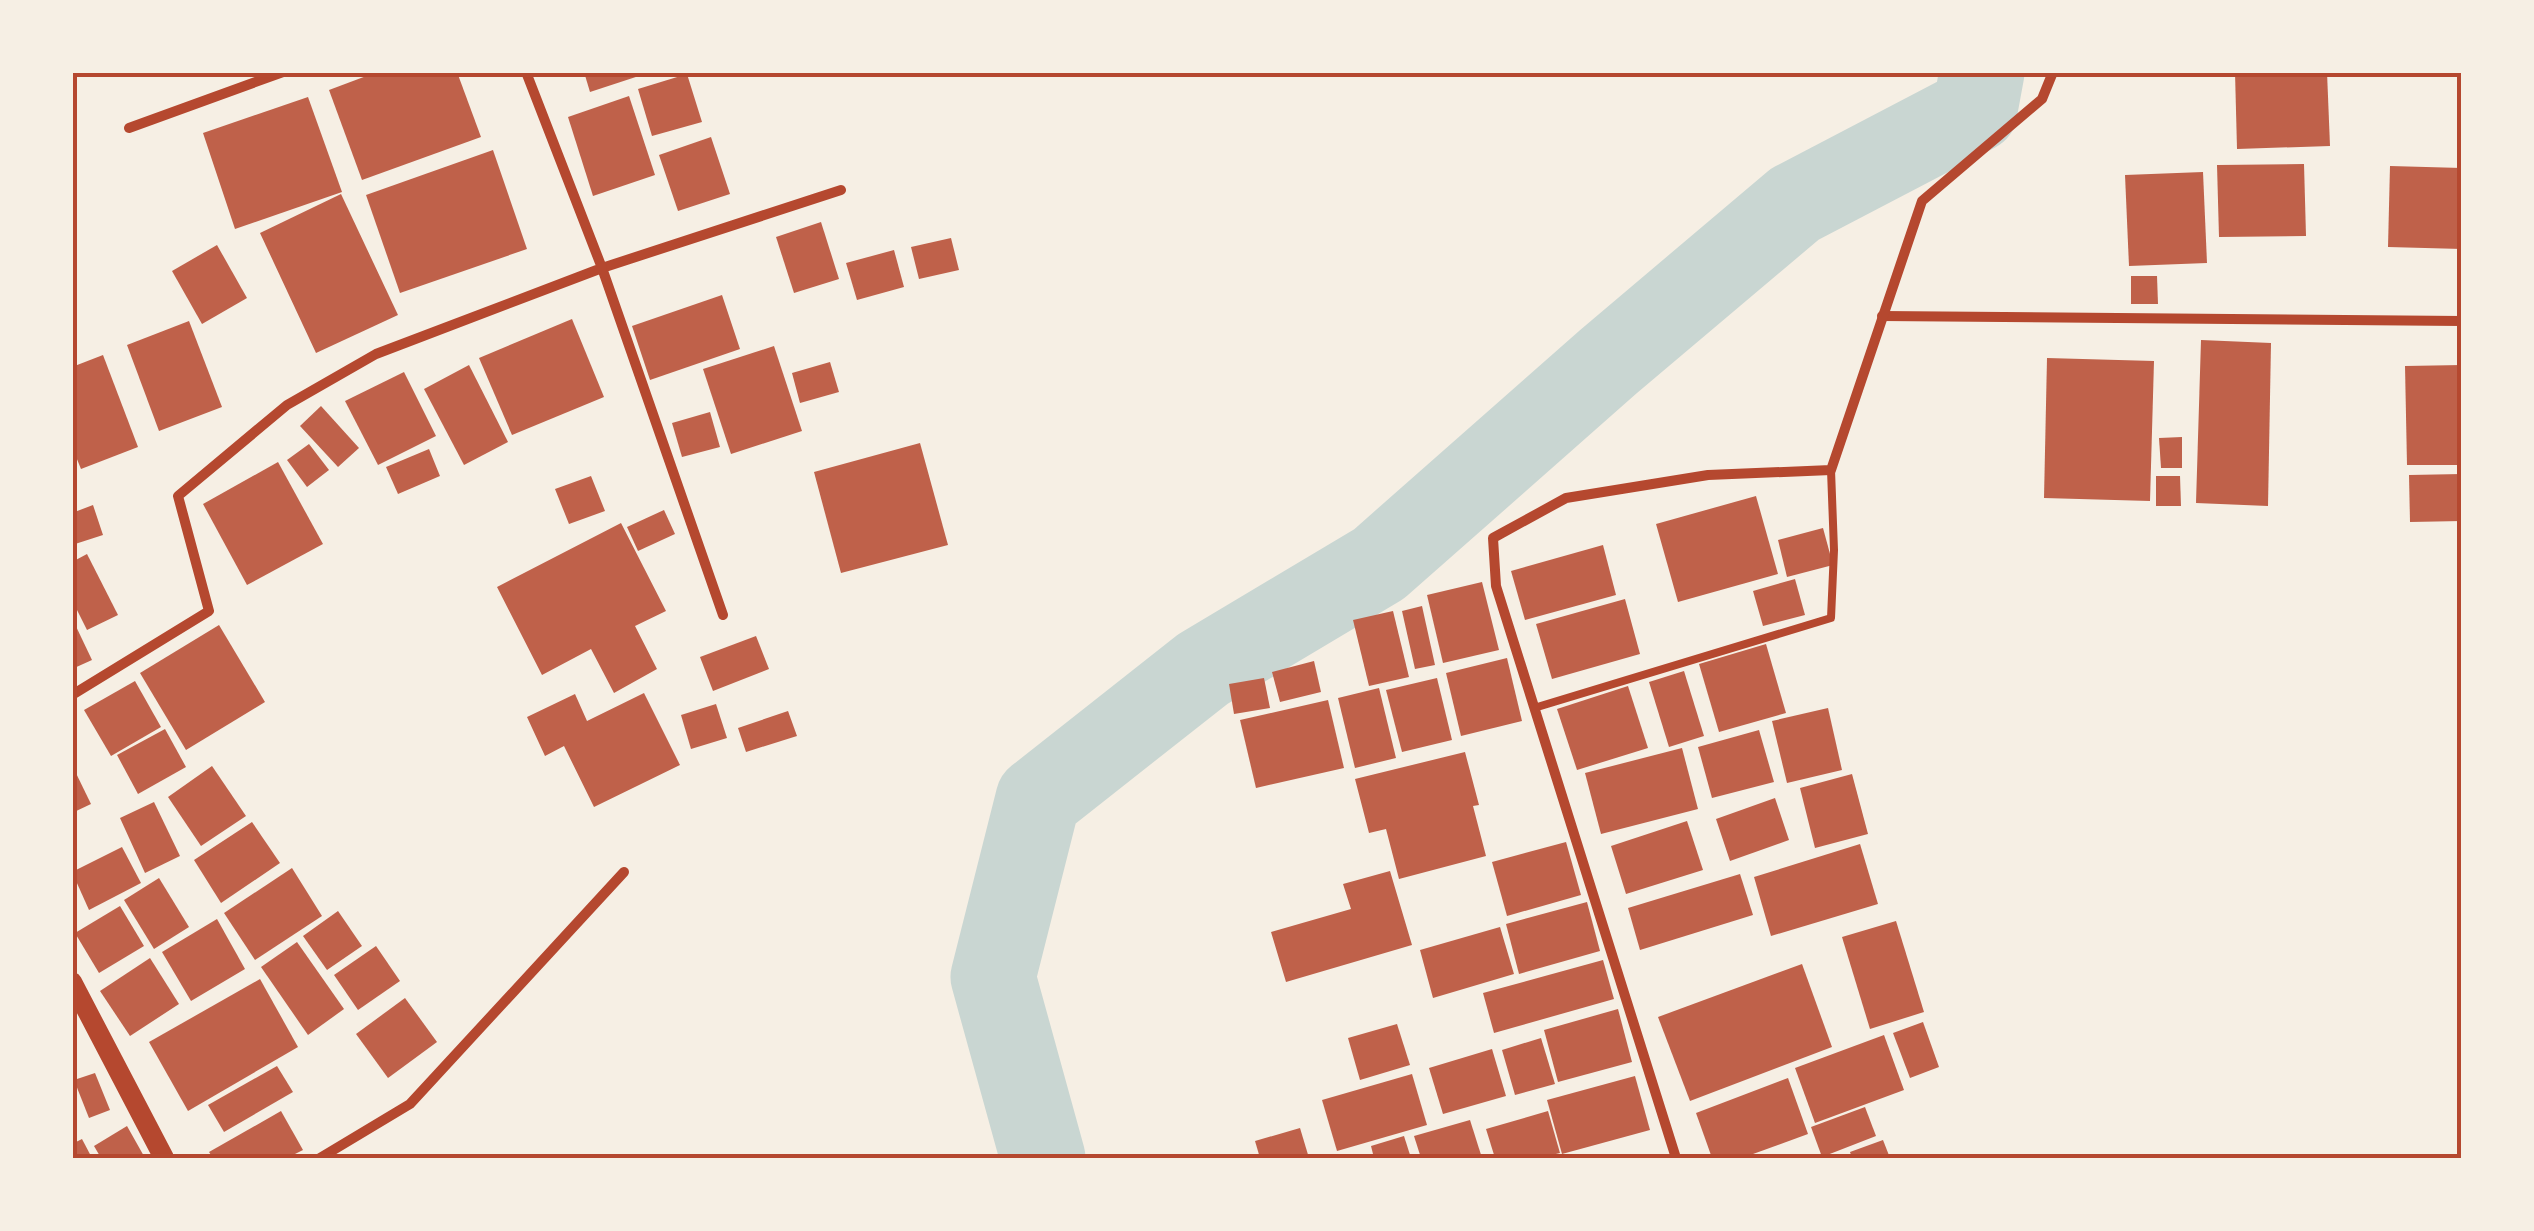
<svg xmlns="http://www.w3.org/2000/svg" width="2534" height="1231" viewBox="0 0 2534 1231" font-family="Karla,sans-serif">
<rect width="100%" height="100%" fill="#f6efe4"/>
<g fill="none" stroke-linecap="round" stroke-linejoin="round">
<polyline stroke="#c9d6d2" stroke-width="85" points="1043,1158 993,977 1038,799 1203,669 1379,564 1608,362 1795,204 1975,110 1982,72"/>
</g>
<g fill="#bf614a">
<polygon points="377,72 457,72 481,137 362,180 329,90"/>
<polygon points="584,72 648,72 648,73 590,92"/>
<polygon points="2235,72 2327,72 2330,146 2237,149"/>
<polygon points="687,74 702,122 652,136 638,89"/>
<polygon points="629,96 655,175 593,196 568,117"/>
<polygon points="308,97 342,192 235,229 203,133"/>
<polygon points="711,137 730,194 678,211 659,155"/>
<polygon points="493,150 527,249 400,293 366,195"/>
<polygon points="2304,164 2306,236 2219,237 2217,165"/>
<polygon points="2390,166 2462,168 2462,249 2388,247"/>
<polygon points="2203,172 2207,263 2129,266 2125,175"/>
<polygon points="341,194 398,315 316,353 260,233"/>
<polygon points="821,222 839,279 794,293 776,237"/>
<polygon points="951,238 959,270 919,279 911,247"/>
<polygon points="217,245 247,298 202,324 172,271"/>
<polygon points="894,250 904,287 857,300 846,263"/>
<polygon points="2131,276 2157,276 2158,304 2131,304"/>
<polygon points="722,295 740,349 650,380 632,326"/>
<polygon points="572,319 604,397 512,435 479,358"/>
<polygon points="189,321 222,407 159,431 127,345"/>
<polygon points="2201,340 2271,343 2268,506 2196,503"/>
<polygon points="774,346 802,431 731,454 703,369"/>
<polygon points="103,355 138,447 81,469 72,447 72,367"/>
<polygon points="2047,358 2154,361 2150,501 2044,498"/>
<polygon points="830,362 839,392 800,403 792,373"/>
<polygon points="469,365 508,442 464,465 424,389"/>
<polygon points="2462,365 2462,465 2407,465 2405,366"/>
<polygon points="404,372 436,436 378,465 345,401"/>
<polygon points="321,406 359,448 338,467 300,426"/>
<polygon points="710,412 720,447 682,457 672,423"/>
<polygon points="2182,437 2182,468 2161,468 2159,438"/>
<polygon points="920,443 948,545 841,573 814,472"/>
<polygon points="309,444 329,470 307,487 287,460"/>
<polygon points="429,449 440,476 398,494 386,467"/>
<polygon points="278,462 323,544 247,585 203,504"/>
<polygon points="2462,474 2462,521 2410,522 2409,475"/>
<polygon points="591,476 605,511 569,524 555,489"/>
<polygon points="2156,476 2180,476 2181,506 2156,506"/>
<polygon points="1756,496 1778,574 1678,602 1656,524"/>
<polygon points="93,505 103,535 72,545 72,513"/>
<polygon points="664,510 675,534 638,551 627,527"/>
<polygon points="621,523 666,611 635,626 657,669 614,693 591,649 542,675 497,587"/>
<polygon points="1823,528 1833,565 1787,577 1778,540"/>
<polygon points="1603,545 1616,595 1525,620 1511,571"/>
<polygon points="87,554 118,615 87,630 72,600 72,562"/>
<polygon points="1795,579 1805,615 1763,626 1753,591"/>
<polygon points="1482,582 1499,650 1443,663 1427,595"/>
<polygon points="1625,599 1640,654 1552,679 1536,624"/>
<polygon points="1422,606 1435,665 1415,669 1402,611"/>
<polygon points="1393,611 1409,677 1369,686 1353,620"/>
<polygon points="72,618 92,660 72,669"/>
<polygon points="219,625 265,702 186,750 140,673"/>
<polygon points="756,636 769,669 713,691 700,657"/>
<polygon points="1766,644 1786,713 1719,732 1699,664"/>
<polygon points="1507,658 1522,721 1461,736 1446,673"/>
<polygon points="1314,661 1321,692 1280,702 1272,672"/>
<polygon points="1684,671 1704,736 1669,747 1649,682"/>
<polygon points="1264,678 1270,708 1234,714 1229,684"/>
<polygon points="1437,678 1452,740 1402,752 1386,690"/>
<polygon points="135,681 161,727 111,756 84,710"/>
<polygon points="1628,686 1648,748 1577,770 1557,709"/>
<polygon points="1379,688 1396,758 1355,768 1338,698"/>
<polygon points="644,693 680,765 594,807 564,746 545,756 527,717 575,694 587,721"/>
<polygon points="1328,700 1344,768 1256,788 1240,720"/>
<polygon points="716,704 727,738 691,749 681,715"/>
<polygon points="1828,708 1842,770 1787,783 1772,721"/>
<polygon points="788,711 797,736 746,752 738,728"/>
<polygon points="165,729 186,767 138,794 117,755"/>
<polygon points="1759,730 1774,782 1712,798 1698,747"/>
<polygon points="1682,748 1698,809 1601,834 1585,773"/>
<polygon points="1465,752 1479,805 1473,806 1486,856 1399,879 1386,829 1369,833 1355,779"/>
<polygon points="72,765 91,804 72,813"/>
<polygon points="212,766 246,816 201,846 168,797"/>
<polygon points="1852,774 1868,834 1815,848 1800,788"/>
<polygon points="1775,798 1789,840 1730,861 1716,819"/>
<polygon points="154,802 180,856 145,873 120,818"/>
<polygon points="1687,821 1703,870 1626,894 1611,846"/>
<polygon points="252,822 280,863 221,903 194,860"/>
<polygon points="1566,842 1581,895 1507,916 1492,862"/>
<polygon points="1860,844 1878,904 1771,936 1754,877"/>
<polygon points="122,847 141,883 89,910 72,872"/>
<polygon points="292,868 322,916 255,960 224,913"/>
<polygon points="1390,871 1412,945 1286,982 1271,932 1351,909 1343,884"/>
<polygon points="1740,874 1753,915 1640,950 1628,908"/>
<polygon points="159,878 189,927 154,949 124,900"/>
<polygon points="1587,902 1600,951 1519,974 1506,924"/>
<polygon points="120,906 144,946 99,973 75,933"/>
<polygon points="338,911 362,946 327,970 303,936"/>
<polygon points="217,919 245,969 191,1001 162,952"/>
<polygon points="1896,921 1924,1012 1870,1029 1842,937"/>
<polygon points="1500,927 1514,974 1433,998 1420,950"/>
<polygon points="297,942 344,1009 308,1035 261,967"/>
<polygon points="376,946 400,981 358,1010 334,975"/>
<polygon points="150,958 179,1004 130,1036 100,991"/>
<polygon points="1603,960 1614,999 1494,1033 1483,993"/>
<polygon points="1802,964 1832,1047 1690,1101 1658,1017"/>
<polygon points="260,979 298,1047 188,1111 149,1042"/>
<polygon points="405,998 437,1042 388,1078 356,1034"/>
<polygon points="1618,1009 1632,1062 1558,1082 1544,1030"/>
<polygon points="1923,1022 1939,1067 1910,1078 1893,1033"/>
<polygon points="1397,1024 1410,1065 1360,1080 1348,1038"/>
<polygon points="1884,1035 1904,1090 1815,1123 1795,1068"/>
<polygon points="1541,1038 1555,1084 1515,1095 1502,1050"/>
<polygon points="1492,1049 1506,1096 1443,1114 1429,1068"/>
<polygon points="277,1066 293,1092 224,1132 208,1105"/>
<polygon points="95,1073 110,1110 89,1118 74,1080"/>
<polygon points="1412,1074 1427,1125 1337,1151 1322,1100"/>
<polygon points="1635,1076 1650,1130 1562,1154 1547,1100"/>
<polygon points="1788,1078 1808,1134 1742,1158 1712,1158 1696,1113"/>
<polygon points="1865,1107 1876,1136 1822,1157 1811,1127"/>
<polygon points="281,1111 303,1150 287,1158 213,1158 209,1152"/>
<polygon points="1548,1111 1560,1153 1539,1158 1495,1158 1486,1129"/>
<polygon points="1470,1120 1482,1158 1421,1158 1414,1136"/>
<polygon points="127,1126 145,1158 101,1158 94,1146"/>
<polygon points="1300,1128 1309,1158 1260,1158 1255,1141"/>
<polygon points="1404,1136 1411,1158 1374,1158 1371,1146"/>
<polygon points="82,1139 92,1158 72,1158 72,1144"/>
<polygon points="1883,1140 1890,1158 1852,1158 1850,1152"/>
</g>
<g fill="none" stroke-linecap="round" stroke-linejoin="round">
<polyline stroke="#b5482f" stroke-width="8" points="1534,708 1831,618 1834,550 1831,470"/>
<g stroke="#b5482f" stroke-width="10">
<polyline points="129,128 283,72"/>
<polyline points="1882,316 2462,321"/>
<polyline points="723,615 602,268 841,190"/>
<polyline points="72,695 209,611 178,496 287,405 376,354 602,268 526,72"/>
<polyline points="320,1158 410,1104 624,872"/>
<polyline points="1676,1158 1496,586 1493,538 1566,498 1708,475 1831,470 1922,201 2042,99 2053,72"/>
</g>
<polyline stroke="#b5482f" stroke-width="20" points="72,982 164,1158"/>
</g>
<rect width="2534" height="1231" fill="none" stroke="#f6efe4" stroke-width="150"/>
<rect x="75" y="75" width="2384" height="1081" fill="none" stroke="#b5482f" stroke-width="4"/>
</svg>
